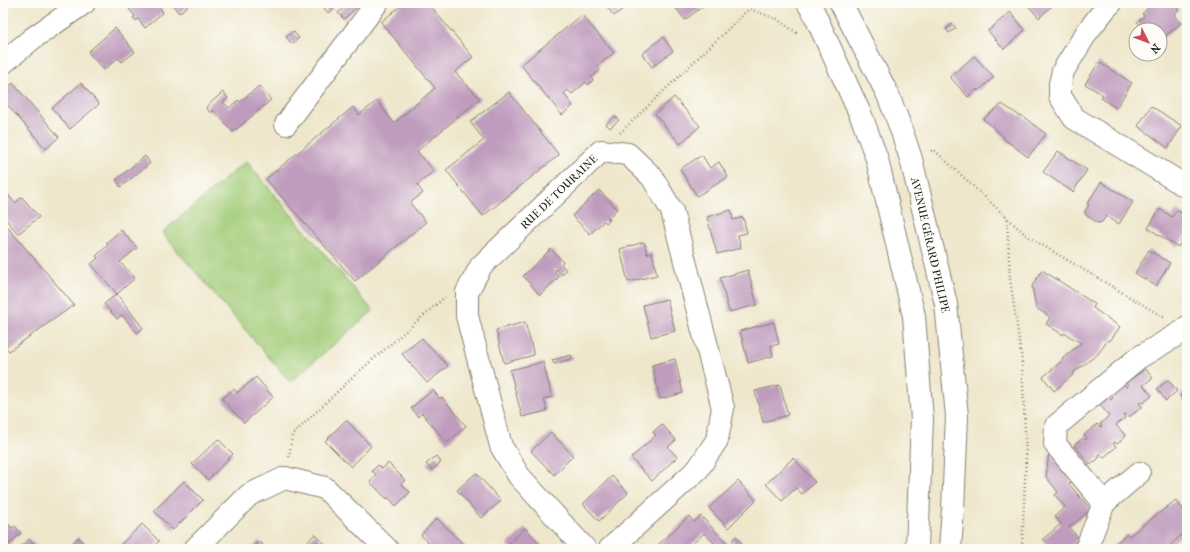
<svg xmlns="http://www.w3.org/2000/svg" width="1190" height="552" viewBox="0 0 1190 552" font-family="'IM FELL French Canon',serif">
<rect width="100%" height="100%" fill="#fdfcf7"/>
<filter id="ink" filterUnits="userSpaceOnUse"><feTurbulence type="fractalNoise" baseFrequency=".025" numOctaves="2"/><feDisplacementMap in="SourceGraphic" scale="8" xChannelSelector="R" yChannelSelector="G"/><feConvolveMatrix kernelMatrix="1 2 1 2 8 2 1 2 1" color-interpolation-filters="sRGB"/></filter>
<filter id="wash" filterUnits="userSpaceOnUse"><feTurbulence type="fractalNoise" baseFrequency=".012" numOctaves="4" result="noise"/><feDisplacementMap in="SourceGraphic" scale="16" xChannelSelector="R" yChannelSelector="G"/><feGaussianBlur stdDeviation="0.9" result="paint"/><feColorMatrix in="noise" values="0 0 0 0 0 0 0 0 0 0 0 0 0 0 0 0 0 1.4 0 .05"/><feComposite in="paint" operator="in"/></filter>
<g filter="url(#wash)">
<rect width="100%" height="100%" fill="#efe7cc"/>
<polygon fill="#a2cc78" stroke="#5f744a" points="246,161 373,311 290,382 162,233"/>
<g id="blocks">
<g fill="#bf9cbd">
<polygon points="137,3 156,3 163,12 145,28 138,19 136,21 133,18 135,16 129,9"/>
<polygon points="171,3 191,3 179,13"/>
<polygon points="329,3 333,9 328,13 324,8"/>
<polygon points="349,3 362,3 344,19 338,13"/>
<polygon points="404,3 428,3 473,57 455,72 480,99 417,151 434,171 417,185 423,193 410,203 426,222 355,281 266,179 353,107 359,115 377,101 394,123 435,88 381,22"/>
<polygon points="604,3 628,3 628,5 614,16"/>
<polygon points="672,3 707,3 685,20"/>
<polygon points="1026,3 1055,3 1039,18"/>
<polygon points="1150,3 1163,3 1165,5 1166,3 1173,3 1179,10 1174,15 1181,23 1160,41 1160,30 1145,30 1137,22 1144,16 1142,14 1150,6 1149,4"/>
<polygon points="1010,12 1025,30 1004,49 988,31"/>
<polygon points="582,15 614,53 597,66 600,70 591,78 593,80 588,85 586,82 572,94 568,90 564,94 573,106 562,115 521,65"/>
<polygon points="952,24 956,28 949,33 946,29"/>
<polygon points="115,28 135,52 122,62 118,58 104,70 88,52"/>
<polygon points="293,31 299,38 292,44 286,37"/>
<polygon points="663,37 673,51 652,67 642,54"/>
<polygon points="974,56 994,77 978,91 977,89 968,97 950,77"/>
<polygon points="1099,62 1132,83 1116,108 1101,98 1103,95 1085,84"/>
<polygon points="13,83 59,137 46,149 3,100 3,91"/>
<polygon points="81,83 99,104 70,129 52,108"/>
<polygon points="259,86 271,100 233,132 213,110 210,113 206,107 223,92 228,98 223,102 229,108 238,100 240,102"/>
<polygon points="509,92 559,155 483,216 446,170 484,140 470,122"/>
<polygon points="674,97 700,126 680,144 655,114"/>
<polygon points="1002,104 1020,116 1021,115 1046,134 1028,157 1003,138 1004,137 996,130 996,129 983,119"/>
<polygon points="1151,106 1182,126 1168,148 1138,126"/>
<polygon points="615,116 619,120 610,128 606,124"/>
<polygon points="1058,151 1087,170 1073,192 1043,172"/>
<polygon points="702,155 710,168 719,162 728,177 697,196 680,169"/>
<polygon points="145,156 150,163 121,187 116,180"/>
<polygon points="1101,182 1133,202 1119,224 1106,216 1102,222 1098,223 1086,215 1085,211 1089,205 1087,204"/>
<polygon points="3,189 15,203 22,197 39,217 18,234 3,216"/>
<polygon points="599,190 617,209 608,218 610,220 606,223 604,221 590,234 572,216"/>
<polygon points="1160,209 1172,217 1177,210 1187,217 1187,232 1178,247 1148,228"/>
<polygon points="731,210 733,220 743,217 747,233 738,235 741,248 717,254 707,217"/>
<polygon points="3,222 74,305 9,351 3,345"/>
<polygon points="121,230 137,248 120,262 135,278 117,294 91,264 98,258 96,256 108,245 106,243"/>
<polygon points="644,242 647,254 652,252 657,275 628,282 620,249"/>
<polygon points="551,249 563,262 561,264 566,270 562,275 556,269 554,271 560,276 540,295 523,276"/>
<polygon points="1149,250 1170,263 1156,286 1135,273"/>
<polygon points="748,270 757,305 729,312 720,278"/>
<polygon points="1042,270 1095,304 1093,308 1120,327 1110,341 1108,340 1098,354 1073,373 1074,374 1054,391 1043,377 1063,360 1062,359 1081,343 1064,333 1063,335 1046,324 1050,317 1036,308 1032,286"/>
<polygon points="117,294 143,328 137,333 122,315 117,319 104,304"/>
<polygon points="667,299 675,331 651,337 643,305"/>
<polygon points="525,322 534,355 504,363 496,330"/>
<polygon points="774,322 779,344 771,346 773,356 748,363 740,331"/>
<polygon points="422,338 448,366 427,383 402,354"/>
<polygon points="571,355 572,359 554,364 552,360"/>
<polygon points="675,359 683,393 660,399 652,365"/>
<polygon points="543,362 552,397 544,399 547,411 522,417 510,370"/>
<polygon points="1145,369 1153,378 1143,385 1152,396 1143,403 1141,402 1139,403 1142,407 1129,417 1126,414 1124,415 1125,418 1116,425 1126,436 1117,444 1115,442 1113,443 1116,447 1103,458 1100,454 1098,456 1099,458 1090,465 1074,445 1083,438 1085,440 1087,438 1084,435 1097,424 1100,427 1102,426 1100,424 1109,416 1100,405 1109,397 1111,400 1113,398 1110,394 1123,384 1126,387 1128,386 1126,383"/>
<polygon points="256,377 273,397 244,423 222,399 234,389 237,393"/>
<polygon points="1168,380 1177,391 1166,401 1157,389"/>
<polygon points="780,385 788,415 763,422 755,391"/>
<polygon points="1187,389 1187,405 1180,396"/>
<polygon points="433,390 440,399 442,397 466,426 447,443 422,413 418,417 411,408"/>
<polygon points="346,420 371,446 351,467 325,441"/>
<polygon points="662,424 676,440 668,447 677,457 652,481 631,458 656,435 653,432"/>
<polygon points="551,432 573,456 554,475 531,451"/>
<polygon points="218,439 233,454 208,480 192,464"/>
<polygon points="1049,452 1072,481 1069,484 1091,510 1069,527 1079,539 1066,549 1052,549 1043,539 1061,524 1055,516 1065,507 1055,495 1058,492 1046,477"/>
<polygon points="436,456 441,462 432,470 426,464"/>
<polygon points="793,458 815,482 802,494 796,488 782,501 766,484"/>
<polygon points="388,463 405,480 401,484 410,492 396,506 388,497 387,499 370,482 376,475 372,471 378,465 382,469"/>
<polygon points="476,473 501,501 481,518 457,490"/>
<polygon points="612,476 628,493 599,521 583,504"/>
<polygon points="184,481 203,500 173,530 154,511"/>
<polygon points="738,481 756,500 728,528 709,508"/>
<polygon points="1176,500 1185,512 1187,510 1187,530 1166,549 1109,549 1127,534 1129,536"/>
<polygon points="689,516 694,522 701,516 728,544 722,549 720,549 704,533 687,549 663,549 659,544"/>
<polygon points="437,518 468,549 429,549 427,547 429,544 421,535"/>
<polygon points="3,519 12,528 15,526 21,533 4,549"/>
<polygon points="142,524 159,541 152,549 118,549 117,548"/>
<polygon points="525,528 545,549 511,549 507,545"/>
<polygon points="315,534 330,549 301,549"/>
<polygon points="736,536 742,543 738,546 732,540"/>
<polygon points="78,537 86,545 82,549 75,549 71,545"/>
<polygon points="29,539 39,549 18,549"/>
<polygon points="259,541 267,549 252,549"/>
</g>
</g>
</g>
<g filter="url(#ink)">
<use href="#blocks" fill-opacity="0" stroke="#868274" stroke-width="1"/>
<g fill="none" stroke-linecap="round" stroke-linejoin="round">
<defs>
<g id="minor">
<polyline points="1111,3 1105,9 1087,32 1063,71 1060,84 1060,96 1074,118 1187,187"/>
<polyline points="3,63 33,38 84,3"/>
<polyline points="286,124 377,3"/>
<polyline points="1104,503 1055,444 1056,426 1138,358 1185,330 1187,327"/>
<polyline points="195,549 249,495 285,478 325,488 387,549"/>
<polyline points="585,549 519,476 501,446 467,316 467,292 481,266 601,151 628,154 652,177 672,211 723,408 717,440 698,469 610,549"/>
<polyline points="1086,549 1104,503 1139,473"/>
</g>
<g id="major">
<polyline points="808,3 814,13 862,118 877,159 914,316 922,419 917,549"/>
<polyline points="841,3 888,95 900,126 911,159 946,304 957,416 953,509 950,549"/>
</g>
</defs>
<use href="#minor" stroke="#868274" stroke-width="24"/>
<use href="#major" stroke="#868274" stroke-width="24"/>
<g stroke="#868274" stroke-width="2.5" stroke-dasharray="1 3" stroke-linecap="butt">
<polyline points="745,3 749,9"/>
<polyline points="620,133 749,9 777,19 798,34"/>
<polyline points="931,151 934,150 1027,236 1165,318"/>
<polyline points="1007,219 1010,279 1022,360 1026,457 1022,549"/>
<polyline points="289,457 292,435 355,375 445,297"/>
</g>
<use href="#minor" stroke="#fff" stroke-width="22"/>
<use href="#major" stroke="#fff" stroke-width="22"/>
</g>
</g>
<g text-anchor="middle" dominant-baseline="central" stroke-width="4" stroke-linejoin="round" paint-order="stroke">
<g font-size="11" fill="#1c1c1c" stroke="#fdfcf7">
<text transform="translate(559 192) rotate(-44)">RUE DE TOURAINE</text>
<text transform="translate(930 245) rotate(77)">AVENUE GÉRARD PHILIPE</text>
</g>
</g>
<rect width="1190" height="552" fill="none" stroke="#fdfcf7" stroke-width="16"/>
<g transform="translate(1148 42) rotate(132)"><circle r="19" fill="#fdfcf7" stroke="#a3a29f"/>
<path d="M0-3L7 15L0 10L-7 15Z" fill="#d1495b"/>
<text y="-6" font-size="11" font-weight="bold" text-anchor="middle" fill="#1c1c1c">N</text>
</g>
</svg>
